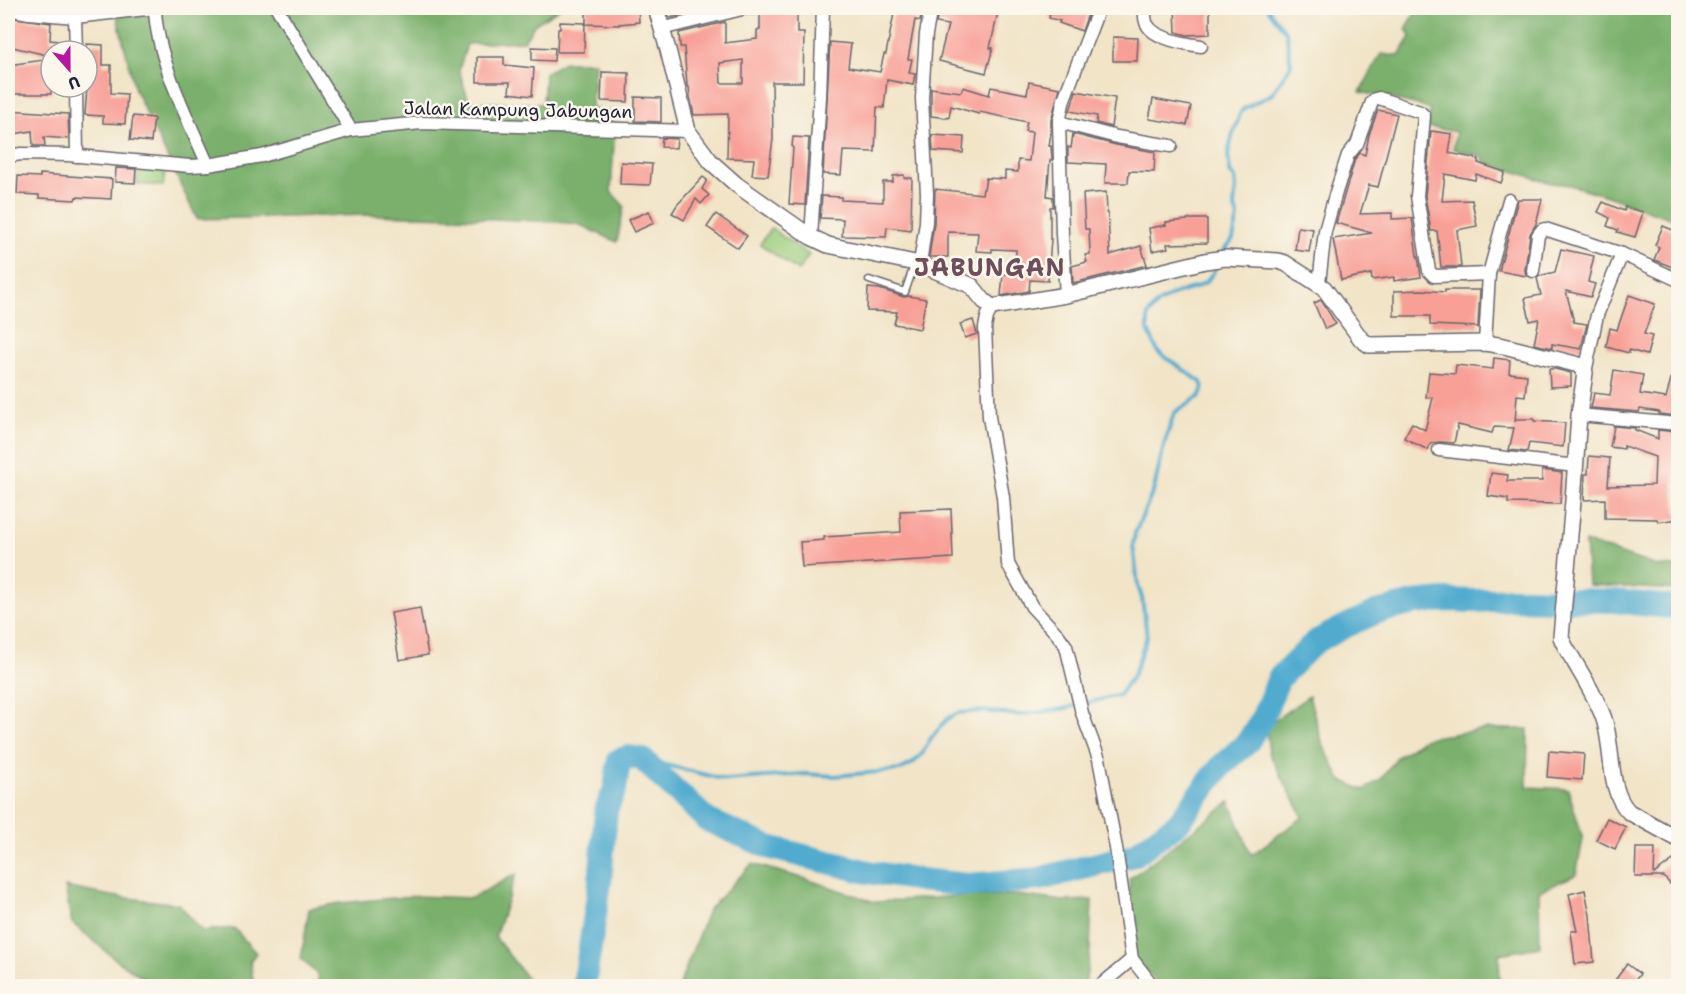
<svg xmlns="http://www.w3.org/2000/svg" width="1686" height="994" viewBox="0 0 1686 994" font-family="'Shantell Sans',sans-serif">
<rect width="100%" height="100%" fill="#fbf7ec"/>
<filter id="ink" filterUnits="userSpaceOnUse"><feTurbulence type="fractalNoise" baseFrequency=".0167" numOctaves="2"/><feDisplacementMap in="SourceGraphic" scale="12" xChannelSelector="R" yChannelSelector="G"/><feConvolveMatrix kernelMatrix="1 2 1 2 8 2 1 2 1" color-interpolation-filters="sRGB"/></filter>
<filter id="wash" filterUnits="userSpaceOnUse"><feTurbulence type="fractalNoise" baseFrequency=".008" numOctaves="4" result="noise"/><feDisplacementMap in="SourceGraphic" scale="24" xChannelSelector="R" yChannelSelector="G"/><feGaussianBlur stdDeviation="1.35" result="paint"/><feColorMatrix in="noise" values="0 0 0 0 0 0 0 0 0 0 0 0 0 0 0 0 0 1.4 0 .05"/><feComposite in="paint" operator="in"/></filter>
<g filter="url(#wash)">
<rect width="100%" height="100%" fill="#f1e4c7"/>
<g fill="#99cc7c" stroke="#5e775c" stroke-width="1.5">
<polygon points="139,167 165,170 163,186 137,184"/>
<polygon points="771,228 809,255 798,271 760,244"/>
</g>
<g fill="#7ab06c" stroke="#4e6954" stroke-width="1.5">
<polygon points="115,8 560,8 535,24 524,41 467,44 459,70 469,102 543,104 545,73 564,62 595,62 591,108 613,113 614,143 611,192 624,206 617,242 578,224 557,222 453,217 369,215 197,219 135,90"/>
<polygon points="1418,8 1678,8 1678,221 1607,196 1570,185 1551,183 1484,162 1482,156 1453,149 1456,132 1427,127 1430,110 1415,104 1360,92 1381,54 1399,56 1411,37 1406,29"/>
<polygon points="1585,542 1657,566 1678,567 1678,590 1588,585"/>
<polygon points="1309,696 1323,745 1341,780 1364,790 1382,778 1397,757 1426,738 1485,729 1528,729 1527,787 1568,789 1583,839 1576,875 1539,891 1540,947 1499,954 1500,983 1506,986 1160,986 1134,957 1129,879 1230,802 1251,855 1303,817 1269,753 1266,726"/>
<polygon points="752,864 806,879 875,902 959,896 1017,895 1063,901 1092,900 1090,950 1085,986 679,986 708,910"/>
<polygon points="516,874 495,937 530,982 531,986 319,986 317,974 301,959 309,909 340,903 414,896 472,898"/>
<polygon points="65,887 111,896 179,904 202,931 234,928 256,953 250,961 254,986 156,986 120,963 72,923"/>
</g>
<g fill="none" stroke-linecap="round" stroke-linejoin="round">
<g stroke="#51abcf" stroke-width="4">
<polyline points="1222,253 1233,239 1238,217 1234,205 1236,188 1235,178 1230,173 1228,155 1232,137 1240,114 1243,109 1272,94 1291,65 1286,32 1268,9 1269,8"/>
<polyline points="642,759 726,780 805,774 834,776 900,770 913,763 922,754 931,738 948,718 958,713 982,711 1019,715 1062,709 1119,695 1134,674 1147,636 1142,598 1138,586 1133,545 1135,533 1154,489 1164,445 1174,413 1200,396 1203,388 1201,382 1158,352 1148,330 1148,315 1157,304 1174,294 1197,287 1206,282 1213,273 1217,263"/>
</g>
<polyline stroke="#51abcf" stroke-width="24" points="584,986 600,882 606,810 615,789 619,760 629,757 642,759 707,820 768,847 868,872 920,880 968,885 1039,879 1134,855 1178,823 1221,766 1247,743 1262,719 1279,678 1315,642 1350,624 1377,612 1414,603 1445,600 1474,601 1514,599 1614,601 1678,608"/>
</g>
<g id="blocks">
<g fill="#f89f96" fill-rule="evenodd">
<polygon points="586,8 638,8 639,22 619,24 619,25 586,24"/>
<polygon points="666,8 681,8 684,15 669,18"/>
<path d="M 763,8 L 797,9 L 797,33 L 804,33 L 803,82 L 772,82 L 773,139 L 768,176 L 752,175 L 754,159 L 727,158 L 728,114 L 694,115 L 690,97 L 689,87 L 687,87 L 687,85 L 684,47 L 680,47 L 679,33 L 725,22 L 725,43 L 757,39 L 757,30 L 760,30 L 760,14 ZM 743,60 L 743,83 L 721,83 L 720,63 Z"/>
<polygon points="895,8 923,8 920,21 915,20 908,59 912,59 909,73 915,74 913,85 887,80 884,108 877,107 875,152 843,151 841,175 823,174 830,42 851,44 848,67 880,72 884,54 886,54"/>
<polygon points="939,8 999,8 990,48 993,48 986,73 939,61 948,25 936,23"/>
<polygon points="1051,8 1069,8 1088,14 1082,31 1059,23 1060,21 1049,18"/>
<polygon points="1210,8 1210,34 1187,35 1176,32 1175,9"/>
<polygon points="8,17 51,23 50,40 67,42 68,51 51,51 51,56 8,46"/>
<polygon points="560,22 585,23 584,52 557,52 558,29 560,29"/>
<polygon points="1113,37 1138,38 1137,61 1113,61"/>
<polygon points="87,44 103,45 103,65 111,65 111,93 127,94 125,124 103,123 103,116 85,115 87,87"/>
<polygon points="532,47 555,48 554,61 532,60"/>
<polygon points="477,57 504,57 504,65 534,68 532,96 509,93 510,82 477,82"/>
<polygon points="51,59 51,94 8,94 8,65"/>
<polygon points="602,72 629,73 628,102 601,101"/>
<polygon points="1029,82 1060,88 1051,120 1051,132 1049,146 1051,146 1052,160 1050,160 1047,196 1053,197 1053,207 1050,207 1050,239 1051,239 1048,281 1030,280 1029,291 1001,296 1003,274 1015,275 1016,250 992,249 992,252 976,251 978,233 948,232 948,257 929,257 934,223 935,189 982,194 983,189 984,189 986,178 1005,179 1005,171 1018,172 1018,160 1029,161 1032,132 1025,131 1027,122 980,112 979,114 951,106 949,118 931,116 931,88 961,92 963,87 989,95 991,87 1027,94"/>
<polygon points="1076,91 1115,98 1111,127 1096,123 1097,116 1070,111"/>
<polygon points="635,97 661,98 661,122 635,121"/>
<polygon points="1153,99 1191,106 1187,125 1149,119"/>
<polygon points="8,110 68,114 69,139 44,137 45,146 33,146 32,131 8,135"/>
<polygon points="1378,110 1397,114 1378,187 1369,185 1360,214 1392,213 1392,219 1412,218 1417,256 1418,256 1421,277 1394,281 1394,277 1372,280 1371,274 1341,280 1333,239 1372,233 1336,223 1355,159 1360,153 1365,155 1369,135"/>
<polygon points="133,116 154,118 151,142 130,140"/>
<polygon points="1431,131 1452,134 1449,153 1479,159 1478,163 1505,172 1501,183 1476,174 1475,180 1445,174 1442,201 1472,200 1477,226 1457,230 1461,267 1441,267 1437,231 1431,231 1425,196"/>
<polygon points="1073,134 1116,145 1155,152 1154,172 1129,171 1128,183 1105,183 1106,164 1068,162 1068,147 1071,148"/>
<polygon points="932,135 964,137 963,153 933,151"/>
<polygon points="793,137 809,138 805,205 789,204 793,148 792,147"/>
<polygon points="662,138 677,139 676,148 661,147"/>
<polygon points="621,162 652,164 650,185 620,184"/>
<polygon points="116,168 136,169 135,183 115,182"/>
<polygon points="40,174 112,179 111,199 76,197 75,200 39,198 39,195 17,194 18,176 40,177"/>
<polygon points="904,175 904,178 912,178 911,230 887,227 886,237 842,236 843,219 820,218 822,196 841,197 841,200 883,202 883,182 893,182 893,176"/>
<polygon points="703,177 707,180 702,189 709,195 701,204 696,199 684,220 672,213 677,205"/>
<polygon points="1106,192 1107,213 1108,213 1110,255 1141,246 1147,265 1073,283 1072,266 1087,262 1085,255 1090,254 1089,229 1085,229 1083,194"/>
<polygon points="1518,199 1542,199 1536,224 1530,234 1525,270 1526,276 1499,271"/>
<polygon points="1603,202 1624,211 1625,207 1643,212 1635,237 1617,232 1618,230 1607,226 1610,218 1598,212"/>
<polygon points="649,211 654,223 634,232 628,220"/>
<polygon points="716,214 747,236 738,248 707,227"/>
<polygon points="1187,219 1207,219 1207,243 1167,244 1168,248 1152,251 1149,228 1166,225 1166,222 1187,220"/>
<polygon points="1663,226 1678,232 1678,269 1654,260 1659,247 1655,245"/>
<polygon points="1298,227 1313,229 1309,252 1295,250"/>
<polygon points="1561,249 1594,256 1588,282 1595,284 1591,297 1566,291 1574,322 1587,324 1581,349 1552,344 1552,348 1534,344 1539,319 1530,321 1525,298 1541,295 1537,278 1539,276 1555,272"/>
<polygon points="868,288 879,289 904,297 909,296 926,299 920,329 894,324 897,312 867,311"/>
<polygon points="1422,290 1445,292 1445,290 1480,290 1478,327 1430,325 1430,316 1394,316 1394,291"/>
<polygon points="1629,295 1655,304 1644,334 1652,336 1647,355 1629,350 1629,353 1606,347 1610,328 1617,330"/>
<polygon points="1321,300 1336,324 1325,329 1314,303"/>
<polygon points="973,320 977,334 965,338 960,324"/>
<polygon points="1494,358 1510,360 1509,373 1527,375 1525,396 1517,395 1515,422 1516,419 1534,419 1534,421 1565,423 1563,447 1529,443 1527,452 1509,450 1514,428 1494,427 1492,433 1458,425 1454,443 1440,442 1431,443 1428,450 1404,438 1412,423 1425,430 1433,398 1426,397 1429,372 1455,374 1456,365 1493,369"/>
<polygon points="1675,363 1678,364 1678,416 1659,414 1659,412 1640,409 1639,412 1591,408 1594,393 1610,395 1614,370 1643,375 1640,394 1666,398"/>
<polygon points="1549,369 1555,369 1571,373 1571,386 1550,387"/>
<polygon points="1614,426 1635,428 1635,430 1658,439 1658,430 1676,432 1674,492 1678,519 1658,522 1657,519 1605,518 1605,499 1584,500 1585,474 1588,474 1589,456 1610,458 1608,486 1654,485 1655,457 1624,446 1624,449 1610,447"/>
<polygon points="1542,470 1562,473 1560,504 1508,503 1508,499 1488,496 1491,473 1508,475 1507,481 1542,481"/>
<polygon points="951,509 953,558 802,567 800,542 824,540 824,537 901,532 900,511"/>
<polygon points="420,608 428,655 399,660 391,613"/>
<polygon points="1549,751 1584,754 1582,780 1547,777"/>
<polygon points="1607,818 1626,827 1615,849 1596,840"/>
<polygon points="1636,848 1655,848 1654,874 1673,860 1678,867 1678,877 1670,884 1664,877 1635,877"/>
<polygon points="1585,890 1590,915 1594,962 1575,964 1571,931 1577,931 1569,894"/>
<polygon points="1627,964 1640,974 1630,987 1610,987"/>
</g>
</g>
</g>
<g filter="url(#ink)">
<use href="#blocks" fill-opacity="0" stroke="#6a666c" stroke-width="1.5"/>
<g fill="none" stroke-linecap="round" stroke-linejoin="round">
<defs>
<polyline id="service" points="869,280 905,292 915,263"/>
<g id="minor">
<path d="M 155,8 C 156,57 188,119 208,165"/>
<polyline points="277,8 351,130"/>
<path d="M 1145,8 C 1145,14 1144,21 1148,26 C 1156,39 1187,44 1201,46"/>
<polyline points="8,9 29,13 75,17 155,8"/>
<polyline points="75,17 76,51"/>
<polyline points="661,29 746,8 755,8"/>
<polyline points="76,87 77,156"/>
<polyline points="1059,122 1117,137 1171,146"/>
<polyline points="8,156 21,154 68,155 190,166 208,165 262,156 351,130 422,123 688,131"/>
<polyline points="811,237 820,97 823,8"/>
<polyline points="920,264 926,222 927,194 922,98 926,34 931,8"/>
<polyline points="1533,271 1538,235 1542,230 1545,229 1622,254 1678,280"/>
<polyline points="1319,283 1325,231 1336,192 1348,155 1357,144 1372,102 1375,99 1379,98 1420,112 1424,116 1417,196 1429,271 1434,276 1489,274"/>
<polyline points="1066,295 1062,234 1059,122 1064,99 1099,8"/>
<polyline points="992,307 987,317 985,328 989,417 1003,497 1008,564 1032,607 1058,635 1066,646 1082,713 1099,759 1116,848 1132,959 1153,986"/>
<polyline points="1485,343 1489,274 1509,200"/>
<polyline points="1585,373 1597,315 1622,254"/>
<polyline points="1579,415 1678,424"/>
<polyline points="1439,450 1576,466"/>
<polyline points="1100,986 1132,959"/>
</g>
<path id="tertiary" d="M 656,8 L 668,50 L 688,131 L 711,162 L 737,185 L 811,237 L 828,245 L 920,264 L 972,286 L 984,301 L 992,307 L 1066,295 L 1205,261 L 1225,258 L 1278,261 L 1285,263 L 1324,288 L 1361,339 L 1369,345 L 1485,343 L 1504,346 L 1579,365 L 1585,373 L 1579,415 L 1573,501 L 1561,637 C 1564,646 1569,653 1574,661 C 1585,680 1597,699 1604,719 C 1614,749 1607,790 1629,812 L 1678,839"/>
</defs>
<use href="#service" stroke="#6a666c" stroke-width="9"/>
<use href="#minor" stroke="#6a666c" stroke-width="15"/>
<use href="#tertiary" stroke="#6a666c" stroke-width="18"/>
<use href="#service" stroke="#fff" stroke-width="6"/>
<use href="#minor" stroke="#fff" stroke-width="12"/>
<use href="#tertiary" stroke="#fff" stroke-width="15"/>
</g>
</g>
<g text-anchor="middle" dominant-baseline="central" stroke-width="5" stroke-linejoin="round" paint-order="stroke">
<g font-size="18" fill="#22223b" stroke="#fbf7ec">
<text transform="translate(518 110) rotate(1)">Jalan Kampung Jabungan</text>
</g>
<g font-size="24" font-weight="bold" letter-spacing="1.5" fill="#6d4e5b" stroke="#fbf7ec">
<text x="990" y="268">JABUNGAN</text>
</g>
</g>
<rect width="1686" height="994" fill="none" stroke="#fbf7ec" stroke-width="30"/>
<g transform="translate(69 69) rotate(159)"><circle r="28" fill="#fbf7ec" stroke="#a4a2a5" stroke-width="1.5"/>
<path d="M0-4.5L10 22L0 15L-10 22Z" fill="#b5179e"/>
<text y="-9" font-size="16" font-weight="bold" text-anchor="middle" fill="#22223b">U</text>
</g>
</svg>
